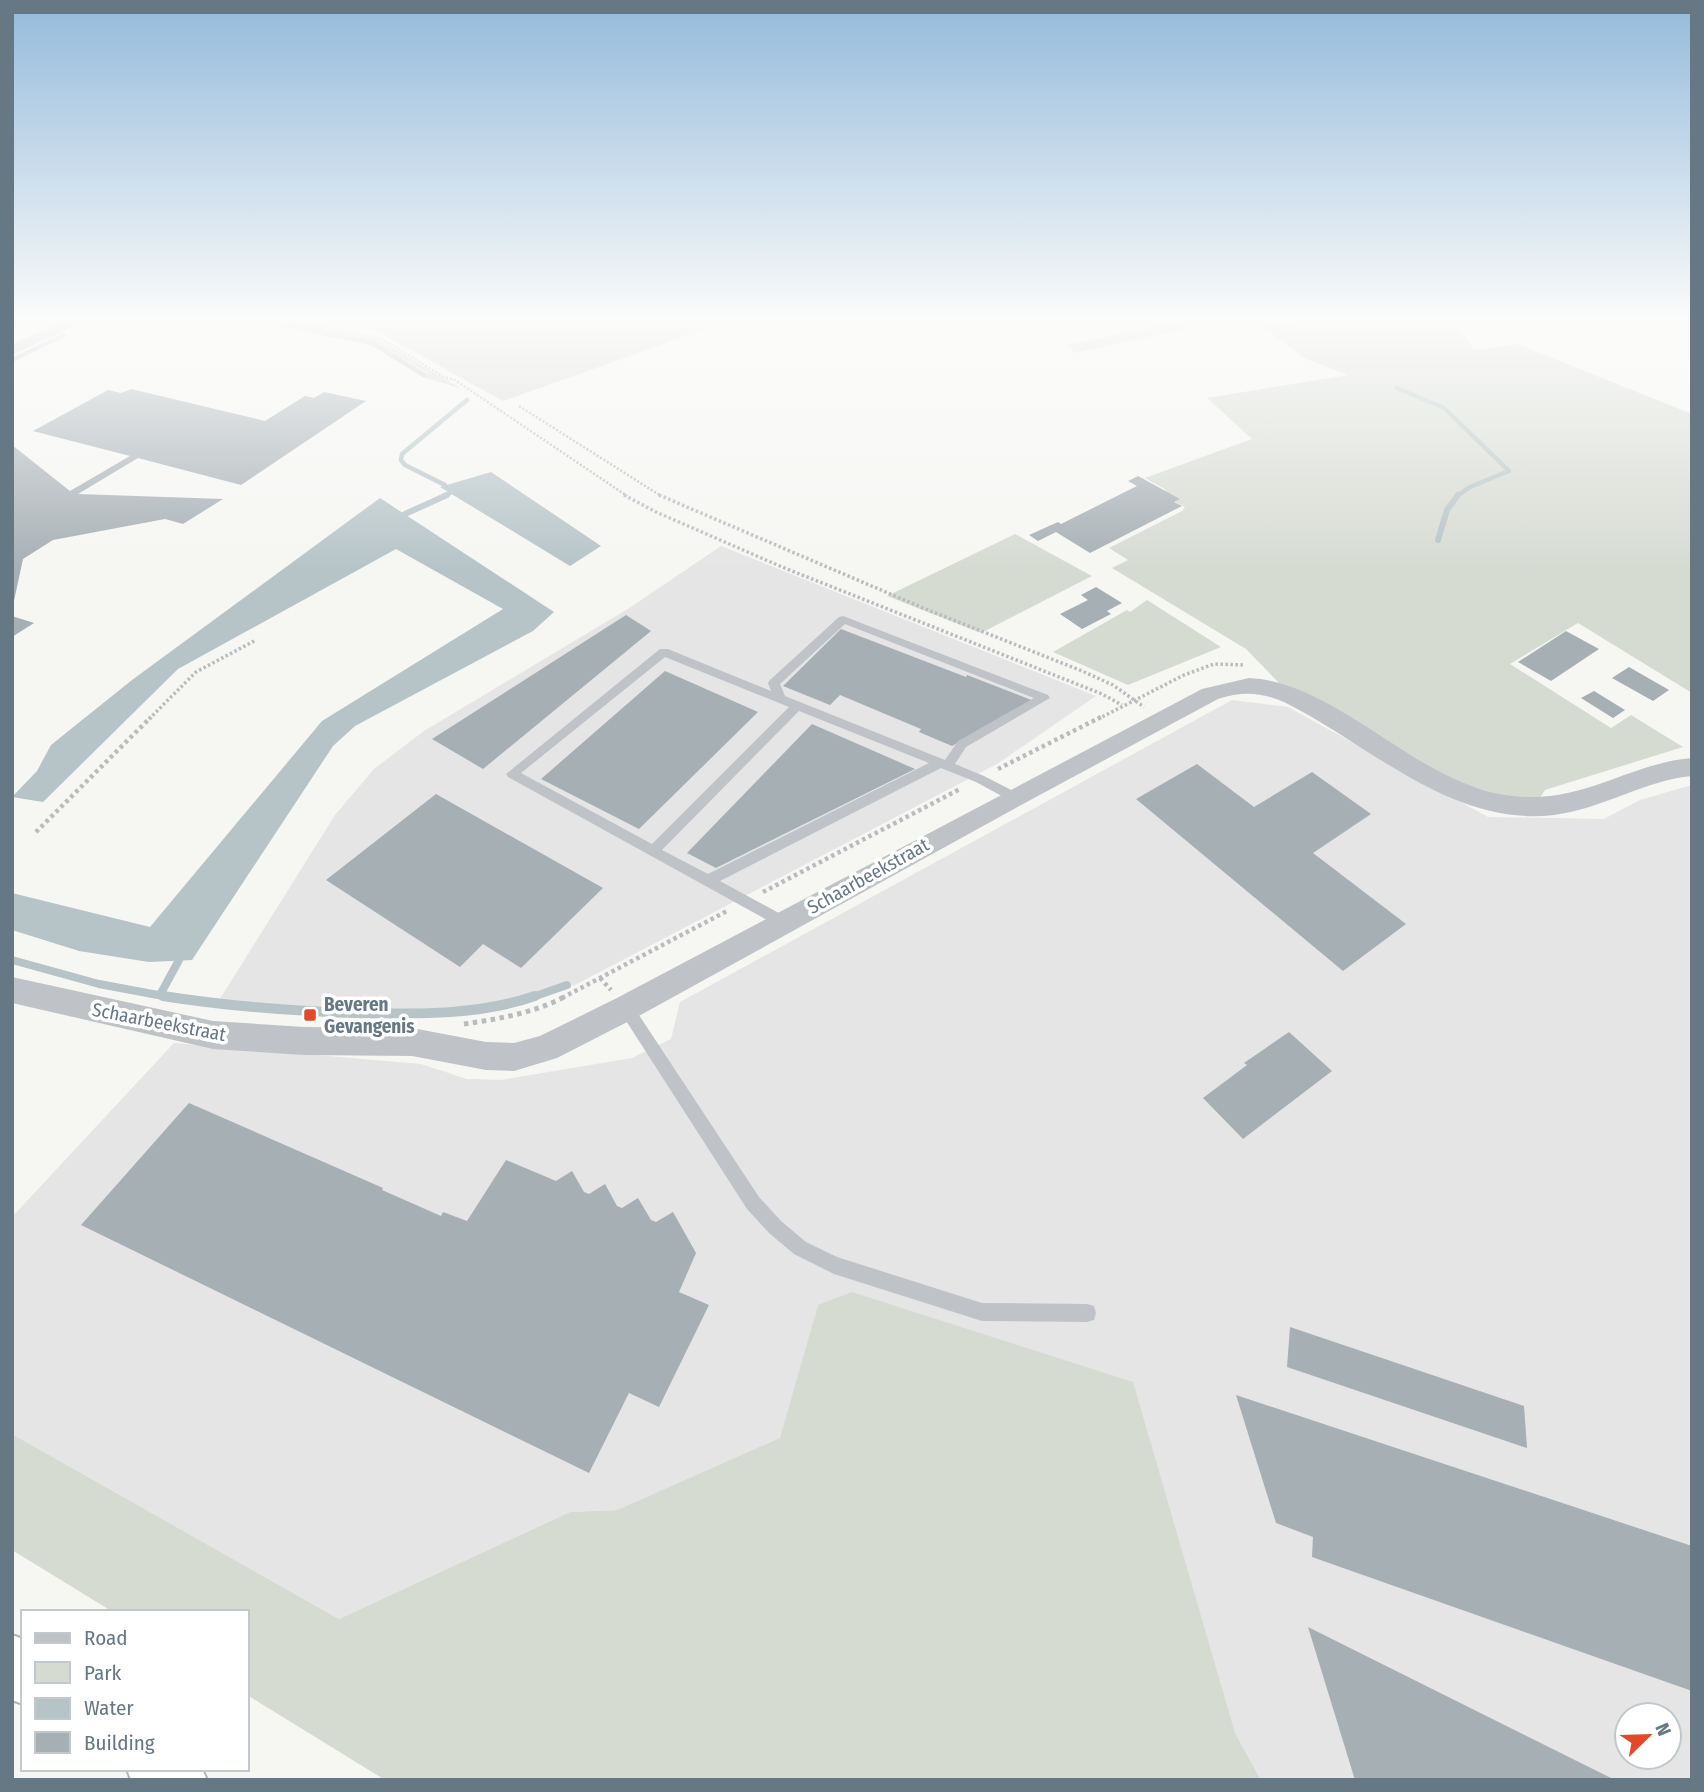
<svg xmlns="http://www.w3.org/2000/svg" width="1704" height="1792" viewBox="0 0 1704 1792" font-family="'Fira Sans Condensed',sans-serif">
<rect width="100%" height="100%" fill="#f6f6f3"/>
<g fill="#e4e5e4" fill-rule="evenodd">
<polygon points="721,546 1096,696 997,764 573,986 569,981 528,996 489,1006 418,1011 316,1009 218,1002 335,815 374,769 424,731 631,607"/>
<path d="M 1232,700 L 1288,707 L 1488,817 L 1604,819 L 1640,800 L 1692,785 L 1692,1780 L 1261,1780 L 1235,1733 L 818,1305 L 781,1438 L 617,1510 L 570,1512 L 339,1619 L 12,1434 L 12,1217 L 174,1043 L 421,1064 L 467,1079 L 501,1080 L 632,1058 L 671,1039 L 680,1002 ZM 1627,1715 L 1669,1715 L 1669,1757 L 1627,1757 Z"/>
</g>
<g fill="#d6dbd2">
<polygon points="266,319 283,319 375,338 462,389 420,376 427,373 375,342"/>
<polygon points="355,319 734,319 503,401"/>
<polygon points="1188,319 1232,319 1075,353 1067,345"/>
<polygon points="1302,319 1454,319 1474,350 1517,344 1692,414 1692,693 1578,623 1510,664 1611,728 1631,715 1683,747 1545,790 1538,801 1498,794 1458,783 1324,704 1280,684 1246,649 1112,568 1128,560 1109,548 1182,511 1185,507 1160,494 1166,490 1145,478 1252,439 1207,398 1348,375 1306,359 1261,326"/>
<polygon points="1015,534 1092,576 981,633 887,596"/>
<polygon points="1147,600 1221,647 1128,685 1053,652 1127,610 1130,612"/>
<polygon points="852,1292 1133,1382 1235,1733 1261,1780 385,1780 247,1695 247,1612 113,1612 12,1550 12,1434 339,1619 570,1512 617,1510 780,1438 818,1305"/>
</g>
<g fill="#b6c4c7">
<polygon points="491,472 601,546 570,566 440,487"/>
<polygon points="380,498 554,612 533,631 355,726 333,746 192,960 149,962 79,951 12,930 12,893 150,927 322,721 503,609 396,549 178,669 43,802 12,797 37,771 51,745 132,680"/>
</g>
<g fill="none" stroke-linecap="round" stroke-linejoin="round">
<g stroke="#b6c4c7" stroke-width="4.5">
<polyline points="255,319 372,343 424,375"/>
<polyline points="85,325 99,319"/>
<polyline points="12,360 64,335"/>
<polyline points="1397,388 1444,408 1509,471 1470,487 1457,496"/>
<polyline points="445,485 405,465 401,460 402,454 467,400"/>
<polyline points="443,496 450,493"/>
</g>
<g stroke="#b6c4c7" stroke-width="6">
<polyline points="405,514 447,495"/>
<polyline points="1438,540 1447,510 1458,495"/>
</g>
<g stroke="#b6c4c7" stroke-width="8">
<polyline points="12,960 99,984 174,998"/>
<polyline points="160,995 179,960"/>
<polyline points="530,998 567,985"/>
</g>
<path stroke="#b6c4c7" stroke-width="10" d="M 163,996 C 226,1006 290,1011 355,1013 C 415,1014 477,1016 535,996"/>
</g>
<g fill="#a6afb4">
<polygon points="131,389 265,421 305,396 314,398 324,392 366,401 241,485 138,458 78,494 223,499 183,524 165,519 53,540 23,559 12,610 12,445 70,491 130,456 33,431 108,390 121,393"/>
<polygon points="1138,476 1180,499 1174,502 1182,506 1090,553 1056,532 1038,541 1029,535 1058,522 1061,524 1137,486 1128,481"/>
<polygon points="1096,587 1122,603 1107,611 1111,614 1082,629 1060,614 1088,600 1081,595"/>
<polygon points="626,615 651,631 483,769 432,739"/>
<polygon points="12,616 34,623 12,637"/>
<polygon points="841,629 966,677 967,675 1034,701 952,746 919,732 921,729 840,695 830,705 783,686"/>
<polygon points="1566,631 1599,649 1551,681 1518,662"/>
<polygon points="1629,667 1669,690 1653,701 1612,678"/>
<polygon points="665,671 758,712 639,829 541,779"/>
<polygon points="1594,691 1625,710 1613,718 1581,698"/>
<polygon points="812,724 915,769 716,868 687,853"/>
<polygon points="1197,764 1254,807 1312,772 1371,814 1313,853 1406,924 1343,971 1136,799"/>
<polygon points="436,794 603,888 521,968 483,944 460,967 326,880"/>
<polygon points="1289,1032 1332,1071 1243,1139 1203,1098 1247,1065 1244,1063"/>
<polygon points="189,1103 383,1188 382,1190 441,1216 443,1212 467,1221 506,1160 556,1181 572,1171 584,1192 589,1194 605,1184 617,1206 622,1208 638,1198 651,1220 656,1222 673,1212 696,1253 679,1292 709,1305 659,1407 629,1393 589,1473 81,1225"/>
<polygon points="1290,1327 1524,1406 1527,1448 1287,1367"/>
<polygon points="1236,1395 1692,1546 1692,1691 1312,1557 1313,1537 1276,1523"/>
<polygon points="1308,1627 1615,1780 1355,1780"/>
</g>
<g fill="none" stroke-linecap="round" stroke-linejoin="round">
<defs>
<g id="motorway">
<polygon points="12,1635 23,1639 23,1704 12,1700"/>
<polygon points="127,1769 202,1769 207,1780 131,1780"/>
</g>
</defs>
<use href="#motorway" stroke="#b2b6b9" stroke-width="4"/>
<g stroke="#b9bcbe" stroke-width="2.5" stroke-dasharray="2 2" stroke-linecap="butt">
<polyline points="291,319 380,338 444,377 455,380 627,496"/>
<polyline points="519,406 661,496"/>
</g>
<g stroke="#b9bcbe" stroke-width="3.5" stroke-dasharray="2.5 2.5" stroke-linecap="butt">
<polyline points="624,495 656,512 782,567 1102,694 1122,705"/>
<polyline points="659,495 923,608 1082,671 1113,685 1144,707"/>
<polyline points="149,719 196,672 256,640"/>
<polyline points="1098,719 1184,675 1214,664 1245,665"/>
</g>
<g stroke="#b9bcbe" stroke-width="4.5" stroke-dasharray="3.5 3.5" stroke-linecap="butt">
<polyline points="998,769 1101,717"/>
<polyline points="36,832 151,717"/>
<polyline points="763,892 960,789"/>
<polyline points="600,978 611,990"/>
<polyline points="562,998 727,911"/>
</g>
<path stroke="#b9bcbe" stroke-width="5" stroke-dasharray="4.5 4.5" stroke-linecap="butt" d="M 464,1024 C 498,1019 535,1013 566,996"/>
<g fill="#bfc3c7" fill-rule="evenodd">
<path d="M 843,616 L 1048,695 L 1050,698 L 966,747 L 955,764 L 984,776 L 1019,794 L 1020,797 L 1019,800 L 1009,800 L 976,782 L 941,768 L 720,881 L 788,918 L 790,922 L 788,926 L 778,926 L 508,777 L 506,774 L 660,649 L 668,649 L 771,691 L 768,683 L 770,680 L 839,617 ZM 845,624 L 1034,698 L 958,741 L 945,760 L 785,696 L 780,684 ZM 665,657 L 789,707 L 652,844 L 521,773 ZM 799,711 L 929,763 L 708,874 L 662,850 Z"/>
<polygon points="626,1001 631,1003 759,1197 781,1221 806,1242 837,1257 982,1303 1087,1304 1094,1306 1096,1313 1094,1320 1087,1322 982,1321 834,1274 794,1254 769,1233 747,1209 621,1013 618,1008 621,1003"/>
</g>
<g fill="#bfc3c7" fill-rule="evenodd">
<polygon points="68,319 89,319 12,355 12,344"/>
<path d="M 1249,678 C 1336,682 1415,781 1505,795 C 1581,807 1624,764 1692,758 L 1692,776 C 1646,780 1602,809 1554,815 C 1451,827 1369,744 1284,702 C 1261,692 1242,691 1218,699 L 1023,804 L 637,1017 L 557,1058 L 514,1071 L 486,1070 L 412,1056 L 304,1055 L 213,1049 L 12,1003 L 12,977 L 213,1021 L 304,1027 L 412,1028 L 486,1042 L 514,1043 L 540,1036 L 615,999 L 1202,689 Z"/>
</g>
<use href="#motorway" fill="#fff" fill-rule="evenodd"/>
</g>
<linearGradient id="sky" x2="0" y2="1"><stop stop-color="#94badb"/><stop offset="0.56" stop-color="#fbfbfa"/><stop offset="1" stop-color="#fbfbfa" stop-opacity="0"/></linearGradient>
<rect width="1704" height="570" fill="url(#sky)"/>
<rect fill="#e14928" stroke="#fff" stroke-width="2.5" x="303" y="1008" width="14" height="14" rx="3.5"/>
<g text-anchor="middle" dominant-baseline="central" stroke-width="7" stroke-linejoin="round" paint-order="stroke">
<g font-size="19" fill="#657884" stroke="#fff">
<text transform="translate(868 876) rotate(-29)">Schaarbeekstraat</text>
<text transform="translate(159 1022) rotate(11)">Schaarbeekstraat</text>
</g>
<g font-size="19" font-weight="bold" fill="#657884" stroke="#fff" text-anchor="start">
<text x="324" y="1004">Beveren<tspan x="324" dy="22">Gevangenis</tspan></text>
</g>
</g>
<rect width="1704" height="1792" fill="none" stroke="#657884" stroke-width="28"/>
<rect x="21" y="1610" width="228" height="161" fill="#ffffff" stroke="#c1c9ce" stroke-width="2"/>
<rect x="35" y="1633" width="35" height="10" fill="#bfc3c7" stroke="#c1c9ce" stroke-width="2"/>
<text x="84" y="1645" font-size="21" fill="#657884">Road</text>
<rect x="35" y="1662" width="35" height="21" fill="#d6dbd2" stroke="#c1c9ce" stroke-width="2"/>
<text x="84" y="1680" font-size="21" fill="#657884">Park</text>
<rect x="35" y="1698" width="35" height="21" fill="#b6c4c7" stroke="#c1c9ce" stroke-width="2"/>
<text x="84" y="1715" font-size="21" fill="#657884">Water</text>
<rect x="35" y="1732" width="35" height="21" fill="#a6afb4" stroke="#c1c9ce" stroke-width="2"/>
<text x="84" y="1750" font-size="21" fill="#657884">Building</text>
<g transform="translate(1648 1736) rotate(67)"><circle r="33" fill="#ffffff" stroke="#c1c9ce" stroke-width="2"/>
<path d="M0-5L12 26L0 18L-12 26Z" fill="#e14928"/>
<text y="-10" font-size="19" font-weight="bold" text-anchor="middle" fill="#657884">N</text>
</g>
</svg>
